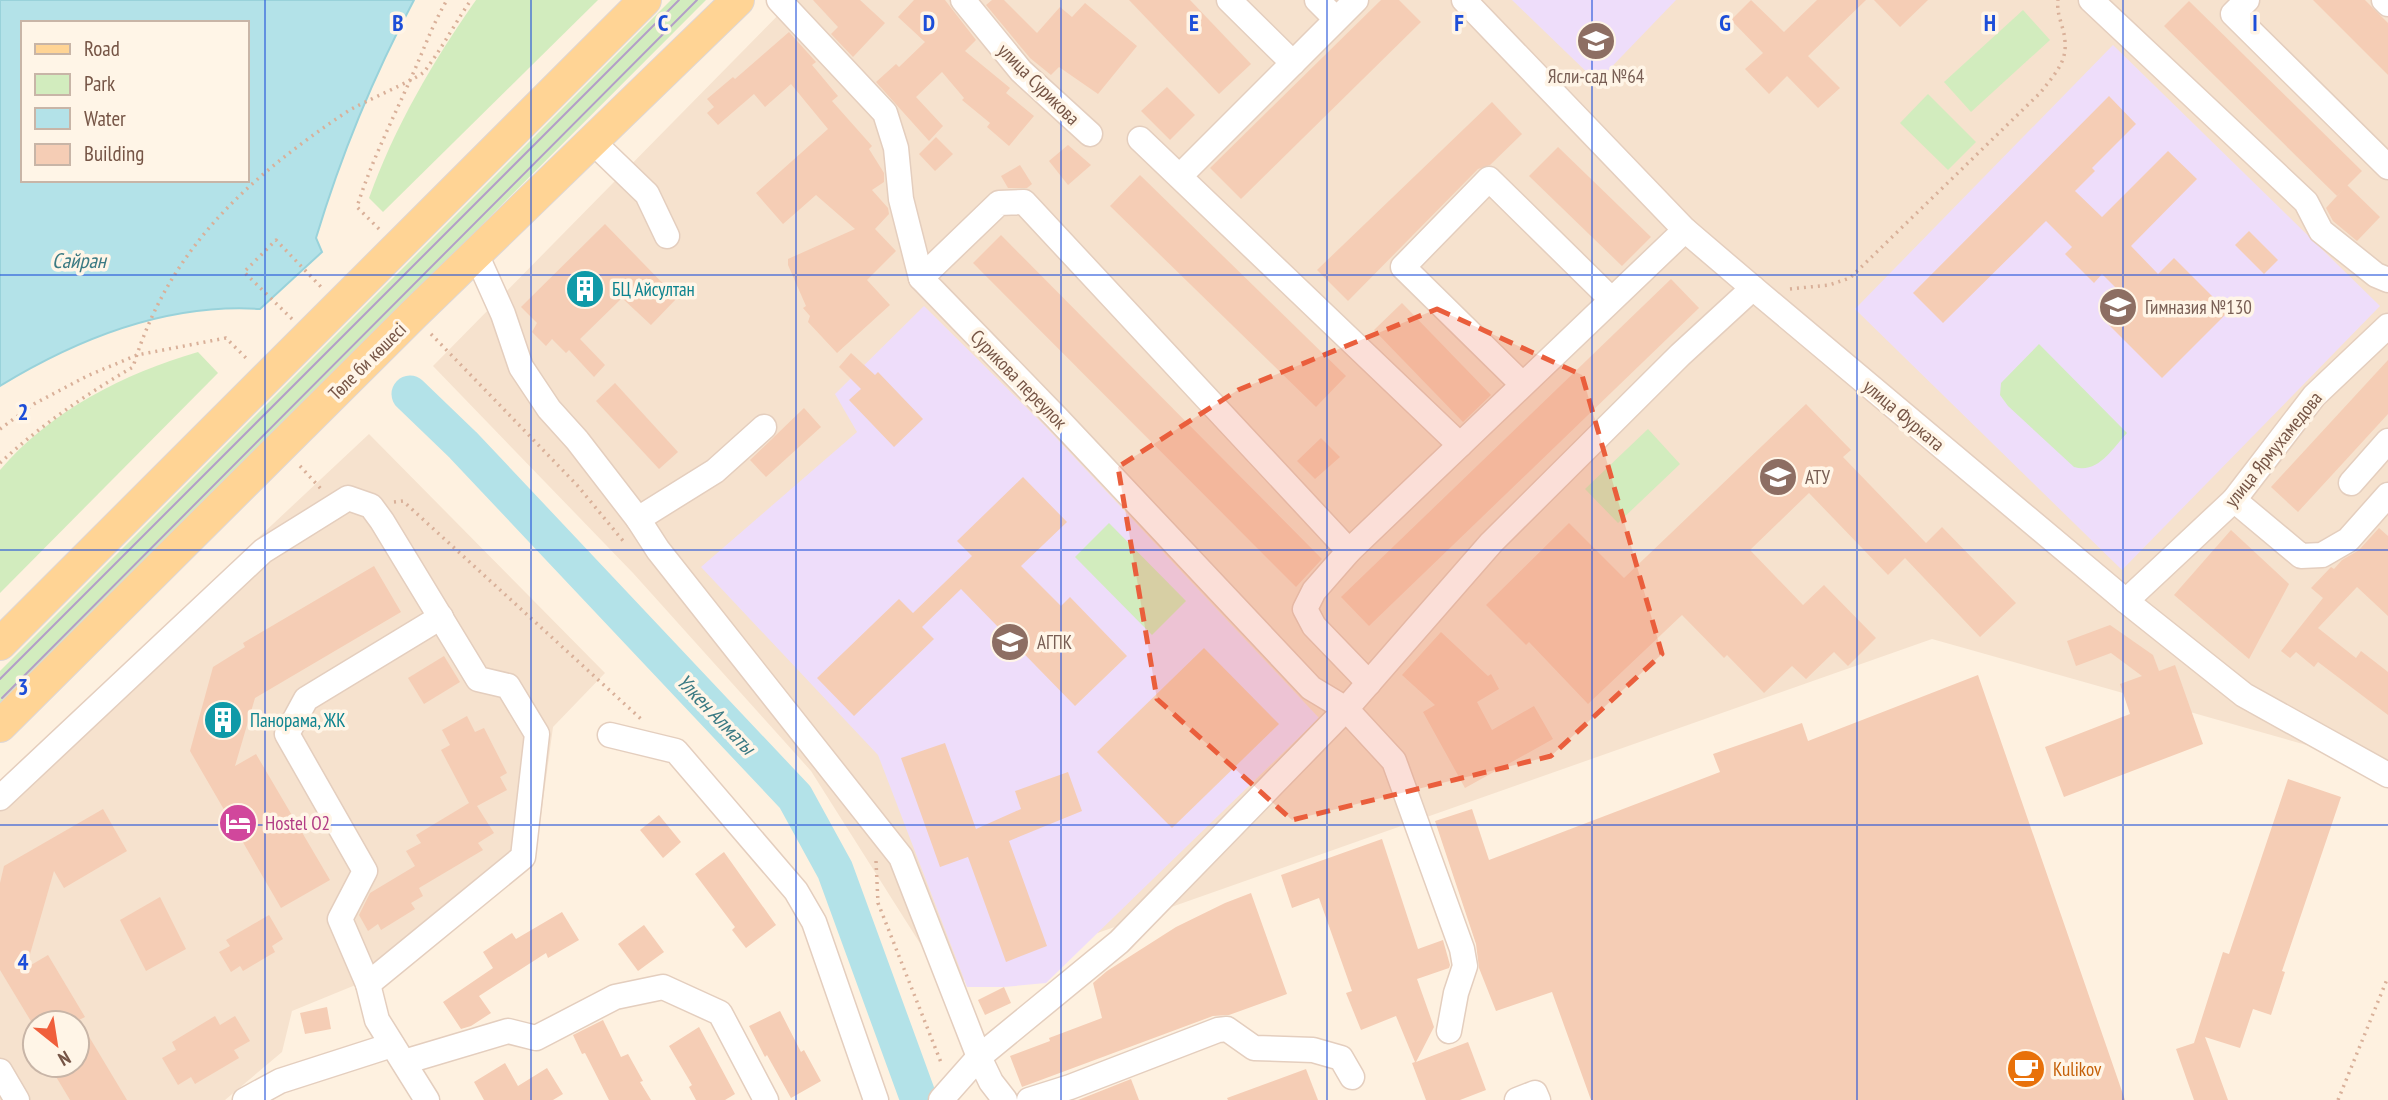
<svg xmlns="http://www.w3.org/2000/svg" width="2388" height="1100" viewBox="0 0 2388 1100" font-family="'PT Sans Narrow',sans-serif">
<rect width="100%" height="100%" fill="#fef1e0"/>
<g fill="#f6e2ce" fill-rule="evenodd">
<polygon points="793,0 2388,0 2388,768 1932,639 947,986 811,771 633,573 433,366"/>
<path d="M 369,434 L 605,673 L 553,727 L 535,860 L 480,906 L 397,968 L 292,1011 L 282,1052 L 225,1100 L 0,1100 L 0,780 ZM 35,1023 L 77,1023 L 77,1065 L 35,1065 Z"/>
</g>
<g fill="#eeddfa">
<polygon points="1512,0 1676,0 1597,82"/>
<polygon points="2113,45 2380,306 2122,570 1855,309"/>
<polygon points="924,306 1044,425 1319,718 1046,983 1004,987 967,987 878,755 701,567 857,432 835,394"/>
</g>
<g fill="#d2ecbe">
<path d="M 476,0 L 598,0 L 383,212 L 369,198 C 394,128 433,61 476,0 Z"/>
<polygon points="671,0 706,0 0,708 0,671"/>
<polygon points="2023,10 2050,40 1971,112 1944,82"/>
<polygon points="1928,94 1976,142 1948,170 1900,123"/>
<path d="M 2039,344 L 2127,433 C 2112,449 2098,474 2074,467 L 2008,406 L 2000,395 L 2001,383 Z"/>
<path d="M 198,352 L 218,373 L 0,593 L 0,470 C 50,411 125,373 198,352 Z"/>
<polygon points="1648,429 1680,464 1618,523 1585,489"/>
<polygon points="1109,523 1186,601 1152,635 1075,557"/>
</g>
<path fill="#b3e2e8" stroke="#99d2da" stroke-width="2" fill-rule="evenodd" d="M 0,0 L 414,0 C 373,77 341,155 316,238 L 322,252 L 260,309 C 168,303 77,339 0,386 ZM 23,23 L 247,23 L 247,180 L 23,180 Z"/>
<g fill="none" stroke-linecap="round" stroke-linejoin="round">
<polyline stroke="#b3e2e8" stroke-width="37" points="410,394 463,445 795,797 835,870 919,1100"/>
</g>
<g fill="#f5cdb5">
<polygon points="813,0 860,0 885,23 853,57 831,34 838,27"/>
<polygon points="914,0 945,0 976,40 965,51 1010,88 1006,93 1034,116 1009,146 987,127 990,123 962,100 964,98 942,72 916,97 943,126 929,141 876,82 896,64 899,67 925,42 898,17"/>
<polygon points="992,0 1004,0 1037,33 1060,7 1072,17 1085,3 1137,46 1098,94 1059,67 1051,75 1030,58 986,5"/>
<polygon points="1129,0 1190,0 1251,64 1219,94"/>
<polygon points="1381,0 1399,0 1421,22 1241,199 1210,168"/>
<polygon points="1751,0 1784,32 1817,0 1866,0 1808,56 1840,88 1818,108 1787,76 1769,94 1745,69 1763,53 1731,20"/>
<polygon points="1874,0 1928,0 1900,27"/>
<polygon points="2313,0 2365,0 2388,23 2388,75"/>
<polygon points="2189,1 2362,171 2337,196 2164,26"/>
<polygon points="789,32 816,62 812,65 838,96 832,101 872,146 869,149 884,173 884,182 872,190 888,208 889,214 875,229 896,251 867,280 890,305 837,353 808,322 810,316 803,308 806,306 788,265 788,259 855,229 816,195 783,224 756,193 828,129 791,84 765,107 754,94 718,125 707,113 714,107 707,99 733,77 735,79"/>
<polygon points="1167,87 1195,115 1170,140 1141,111"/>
<polygon points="2109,96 2136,124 2092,168 2095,171 2075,191 2102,217 2168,151 2197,179 2131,246 2158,274 2174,258 2228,312 2162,378 2108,324 2130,302 2102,274 2094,283 2065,254 2072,247 2046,221 1943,323 1913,293"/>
<polygon points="1492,102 1522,134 1490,165 1478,169 1348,301 1317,270"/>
<polygon points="936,137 953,154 935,171 919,154"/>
<polygon points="1068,145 1091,165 1068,185 1049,161"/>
<polygon points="1558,147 1651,237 1622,266 1529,176"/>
<polygon points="1020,165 1032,184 1027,188 1008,188 1001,176"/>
<polygon points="1140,175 1346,376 1316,407 1110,206"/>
<polygon points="2347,185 2380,217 2357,241 2333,221 2326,208"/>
<polygon points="605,224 677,298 651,325 622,298 580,339 605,365 594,377 569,350 566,353 552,339 546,346 532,332 537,323 521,307"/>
<polygon points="2249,231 2278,260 2264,274 2235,245"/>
<polygon points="1001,235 1322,559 1296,587 973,263"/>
<polygon points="1671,279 1699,308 1369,626 1341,597"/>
<polygon points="1402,303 1491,395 1463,422 1374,330"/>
<polygon points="851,353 875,375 878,372 923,419 894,447 849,400 861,389 839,367"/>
<polygon points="2388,360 2388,414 2298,512 2271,487"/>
<polygon points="615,383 678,452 659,469 596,401"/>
<polygon points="1806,404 1851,450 1843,457 1926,543 1942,527 2016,603 1980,637 1905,558 1888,575 1809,493 1750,550 1803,605 1824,585 1876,638 1848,666 1834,652 1806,679 1792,666 1764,693 1727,655 1724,658 1682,615 1588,704 1529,642 1526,645 1486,605 1569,523 1624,578"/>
<polygon points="804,408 821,427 766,477 750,460"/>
<polygon points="1321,438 1340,457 1315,479 1297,461"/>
<polygon points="1023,477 1067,522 1021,566 1061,606 1070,597 1127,656 1075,706 961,589 922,627 934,639 854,716 817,678 899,599 913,613 972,556 957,541"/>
<polygon points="2379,528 2388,536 2388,616 2357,587 2318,628 2356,658 2361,651 2388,672 2388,715 2318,662 2314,667 2296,652 2290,658 2281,651 2323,598 2311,588 2331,567 2334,569 2342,560 2359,550"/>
<polygon points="2231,530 2289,584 2249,659 2174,595"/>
<polygon points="374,566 401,612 255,698 235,766 256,754 330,880 281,908 190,751 213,667 245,647 243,643"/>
<polygon points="2110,625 2153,655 2159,671 2175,665 2203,744 2064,797 2045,747 2130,714 2120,684 2142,676 2111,653 2076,666 2067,641"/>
<polygon points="1441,632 1488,676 1491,674 1499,689 1477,702 1492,730 1534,706 1553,739 1465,788 1423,712 1435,705 1402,675"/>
<polygon points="1204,648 1279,724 1172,828 1097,752"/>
<polygon points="444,656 460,682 424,704 408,678"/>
<polygon points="1978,675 2125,1100 1591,1100 1552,992 1496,1011 1479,968 1476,944 1435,821 1472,809 1489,860 1720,772 1713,754 1802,723 1808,741"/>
<polygon points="467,716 475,732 484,728 507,773 500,777 507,790 477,806 494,833 478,843 483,850 419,888 423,896 411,903 415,909 381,930 378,924 368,931 359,915 370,893 415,866 406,851 421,843 416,835 469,803 441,750 450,745 442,730"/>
<polygon points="945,743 976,829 1021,809 1015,791 1068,772 1082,811 1009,841 1047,946 1006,962 968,857 940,867 901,758"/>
<polygon points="2288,779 2341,797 2282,971 2285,972 2271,1015 2253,1009 2240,1048 2205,1037 2228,1100 2194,1100 2176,1049 2194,1043 2223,952 2229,954"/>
<polygon points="103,809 127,851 64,888 54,871 26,968 48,955 85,1017 79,1020 127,1100 70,1100 49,1065 77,1065 77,1022 32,1023 0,970 0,883 4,866"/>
<polygon points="659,815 681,842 663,858 640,830"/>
<polygon points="1382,839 1418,949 1443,940 1450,965 1449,968 1417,979 1434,1027 1416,1062 1468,1042 1486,1090 1460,1100 1426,1100 1412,1063 1415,1062 1396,1016 1361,1030 1346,993 1352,991 1319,898 1292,908 1281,875"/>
<polygon points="724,852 776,925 746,948 732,930 735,927 695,874"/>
<polygon points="1251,893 1287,994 1229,1015 1213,1016 1022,1087 1010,1056 1050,1041 1049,1038 1102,1018 1093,983 1107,971 1176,927 1225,903"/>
<polygon points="160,897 186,949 146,971 120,920"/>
<polygon points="562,912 579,940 548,958 546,953 479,996 491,1013 471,1026 461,1029 443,1002 493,968 483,952 512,933 516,939"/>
<polygon points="269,915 283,939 272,946 275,952 243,971 240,966 231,972 219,952 230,946 226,940"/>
<polygon points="644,925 664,952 638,971 618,944"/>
<polygon points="1004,987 1011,1003 985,1015 978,1000"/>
<polygon points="327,1007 331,1029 305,1034 300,1013"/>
<polygon points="780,1011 801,1052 804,1050 821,1081 791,1098 767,1055 765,1057 749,1026"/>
<polygon points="215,1016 220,1025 235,1016 250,1041 234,1050 239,1058 195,1084 191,1077 178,1085 162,1058 176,1050 172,1042"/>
<polygon points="603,1020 621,1057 628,1054 643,1081 640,1082 651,1100 609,1100 585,1053 582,1054 573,1035"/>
<polygon points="699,1027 735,1094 725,1100 696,1100 689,1087 692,1085 669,1046"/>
<polygon points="505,1063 518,1086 547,1068 563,1094 553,1100 484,1100 474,1082"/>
<polygon points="1306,1069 1318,1100 1228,1100 1227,1098"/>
<polygon points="1131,1079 1139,1100 1078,1100"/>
</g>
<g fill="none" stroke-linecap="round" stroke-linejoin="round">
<defs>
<g id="minor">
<polyline points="779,0 885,113 896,148 901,199 921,278 1056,417 1311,688 1346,709 1394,761 1462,949 1465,966 1456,993 1449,1031"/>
<polyline points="963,0 1021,71 1090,134"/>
<polyline points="1229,0 1293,63"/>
<polyline points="1317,0 1336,19"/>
<polyline points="1464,0 1685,230 1753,288 2126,601 2244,695 2388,775"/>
<polyline points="2091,0 2306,202 2321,231 2376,275 2388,280"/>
<polyline points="2247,0 2233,14 2388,167"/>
<polyline points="2384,0 2388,4"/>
<polyline points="1140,139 1460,445"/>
<polyline points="592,141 647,194 667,236"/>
<polyline points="1180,176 1356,0"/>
<polyline points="476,254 503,314 521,367 549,409 577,440 638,519 658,550 901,857 979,1057 991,1082 1005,1100"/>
<polyline points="921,278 999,203 1024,202 1349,551"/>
<polyline points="1522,384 1403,267 1489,179 1611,299"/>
<polyline points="2351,483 2388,441"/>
<polyline points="2234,500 2301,556 2322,555 2348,540 2388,495"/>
<polyline points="638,519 715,471 764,427"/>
<polyline points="2126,601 2234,500 2314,396 2388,326"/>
<polyline points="1369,683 1314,626 1305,609 1314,591 1349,551 1685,230"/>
<polyline points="610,735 676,751 796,891 814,922 876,1100"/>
<polyline points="0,798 263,551 348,498 371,506 382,521 478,679 508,686 537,734 523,857 368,984"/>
<polyline points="404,1062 508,1031 536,1038 615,997 663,987 720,1013 766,1100"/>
<polyline points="0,1071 17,1100"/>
<polyline points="245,1100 280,1081 392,1045"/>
<polyline points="427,1100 377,1020 368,984 340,919 365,871 287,734 306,699 441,617"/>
<polyline points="941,1100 979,1057 1119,942 1346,709 1491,543 1680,355 1753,288"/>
<polyline points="1029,1100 1070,1087 1218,1030 1227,1029 1254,1048 1313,1050 1341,1058 1352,1077"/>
<polyline points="1517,1100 1535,1093 1538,1100"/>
</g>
<g id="major">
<polyline points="0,644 645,0"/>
<polyline points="0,726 414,314 738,0"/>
</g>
</defs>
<use href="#minor" stroke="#e4cebe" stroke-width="27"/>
<use href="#major" stroke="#ded6d3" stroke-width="34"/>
<g stroke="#d9b099" stroke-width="3.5" stroke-dasharray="2 5" stroke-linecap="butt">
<path d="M 379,229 L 357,207 C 371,162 392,121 411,78 C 423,52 432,25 447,0"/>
<path d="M 1790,289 L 1829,285 L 1850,278 L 2041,92 C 2052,77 2067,63 2065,43 C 2065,28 2056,16 2058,0"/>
<polyline points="292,319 244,272 276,240 323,289"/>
<polyline points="431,334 577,485 624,542"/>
<polyline points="0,429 34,404 87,376 137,355 226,338 248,360"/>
<path d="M 0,463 C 41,425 85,395 133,367 C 169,248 248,178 348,111 C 363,102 417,79 424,72 C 441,50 455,23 471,0"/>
<polyline points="300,466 322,490"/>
<polyline points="394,502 403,501 641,719"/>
<polyline points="876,861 878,903 942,1065"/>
<polyline points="2338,1100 2388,977"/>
</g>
<use href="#minor" stroke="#fff" stroke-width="24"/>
<use href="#major" stroke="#ffd495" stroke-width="32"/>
<g stroke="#b39ec7" stroke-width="2">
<polyline points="0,679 679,0"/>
<polyline points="2,698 697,0"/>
</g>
</g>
<path fill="#ea5e3c" fill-opacity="0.2" stroke="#ea5e3c" stroke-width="5" stroke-dasharray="14 9" stroke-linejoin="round" d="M 1437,309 L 1582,375 L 1662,654 L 1551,756 L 1292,820 L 1157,699 L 1118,467 L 1238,390 Z"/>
<path fill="none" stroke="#1d4ed8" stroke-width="2" stroke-opacity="0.55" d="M 265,0 L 265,1100M 531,0 L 531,1100M 796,0 L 796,1100M 1061,0 L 1061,1100M 1327,0 L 1327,1100M 1592,0 L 1592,1100M 1857,0 L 1857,1100M 2123,0 L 2123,1100M 0,275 L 2388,275M 0,550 L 2388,550M 0,825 L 2388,825"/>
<defs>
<symbol id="school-disc" viewBox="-11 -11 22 22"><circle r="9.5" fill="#8d6e63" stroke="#fff5e7"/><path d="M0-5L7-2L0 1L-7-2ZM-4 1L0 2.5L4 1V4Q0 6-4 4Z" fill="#fff"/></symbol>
<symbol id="building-disc" viewBox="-11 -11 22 22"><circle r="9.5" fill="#0f9aa8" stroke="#fff5e7"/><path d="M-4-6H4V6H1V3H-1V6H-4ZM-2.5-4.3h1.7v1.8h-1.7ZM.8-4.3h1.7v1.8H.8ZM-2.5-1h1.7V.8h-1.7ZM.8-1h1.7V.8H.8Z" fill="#fff"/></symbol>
<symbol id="university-disc" viewBox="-11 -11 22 22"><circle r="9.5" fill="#8d6e63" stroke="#fff5e7"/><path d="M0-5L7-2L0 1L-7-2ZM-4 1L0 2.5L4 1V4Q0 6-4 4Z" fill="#fff"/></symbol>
<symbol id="hotel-disc" viewBox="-11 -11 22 22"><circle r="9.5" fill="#d1479c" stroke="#fff5e7"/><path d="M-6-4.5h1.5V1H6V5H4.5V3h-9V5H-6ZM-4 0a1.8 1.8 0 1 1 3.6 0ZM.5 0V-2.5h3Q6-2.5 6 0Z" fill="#fff"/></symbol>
<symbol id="cafe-disc" viewBox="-11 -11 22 22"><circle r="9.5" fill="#e8710a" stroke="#fff5e7"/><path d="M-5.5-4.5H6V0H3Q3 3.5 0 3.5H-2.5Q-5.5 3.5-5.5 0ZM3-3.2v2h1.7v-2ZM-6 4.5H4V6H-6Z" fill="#fff"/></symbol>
</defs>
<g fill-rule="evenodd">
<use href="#school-disc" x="1574" y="19" width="44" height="44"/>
<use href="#building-disc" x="563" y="267" width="44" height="44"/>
<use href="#school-disc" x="2096" y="285" width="44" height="44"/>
<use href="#university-disc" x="1756" y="455" width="44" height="44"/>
<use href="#university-disc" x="988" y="620" width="44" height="44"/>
<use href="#building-disc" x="201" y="698" width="44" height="44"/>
<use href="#hotel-disc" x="216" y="801" width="44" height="44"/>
<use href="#cafe-disc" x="2004" y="1047" width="44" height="44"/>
</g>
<g text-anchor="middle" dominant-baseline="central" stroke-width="7" stroke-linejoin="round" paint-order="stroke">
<g font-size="19" fill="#785e54" stroke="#fff5e7" text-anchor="start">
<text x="1596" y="76" text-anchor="middle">Ясли-сад №64</text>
<text x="2145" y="307">Гимназия №130</text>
<text x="1805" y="477">АТУ</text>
<text x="1037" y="642">АГПК</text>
</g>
<g font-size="19" fill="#765546" stroke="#fff5e7">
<text transform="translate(1039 84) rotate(45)">улица Сурикова</text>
<text transform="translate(367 361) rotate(-45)">Төле би көшесі</text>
<text transform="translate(1019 379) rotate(46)">Сурикова переулок</text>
<text transform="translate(1904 415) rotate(40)">улица Фурката</text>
<text transform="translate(2273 449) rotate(-51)">улица Ярмухамедова</text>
</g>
<g font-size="19" fill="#0d838f" stroke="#fff5e7" text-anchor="start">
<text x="612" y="289">БЦ Айсултан</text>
<text x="250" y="720">Панорама, ЖК</text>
</g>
<g font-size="19" fill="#b23c85" stroke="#fff5e7" text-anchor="start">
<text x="265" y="823">Hostel O2</text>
</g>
<g font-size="19" fill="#c56008" stroke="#fff5e7" text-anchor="start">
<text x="2053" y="1069">Kulikov</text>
</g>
<g font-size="21" font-style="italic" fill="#3b7a83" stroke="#fff5e7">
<text x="79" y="260">Сайран</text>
<text transform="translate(716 714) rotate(46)">Үлкен Алматы</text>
</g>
</g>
<g font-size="23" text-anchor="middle" font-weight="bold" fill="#1d4ed8" stroke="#fff5e7" stroke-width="7" stroke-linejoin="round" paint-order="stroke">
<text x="398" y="31">B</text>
<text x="663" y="31">C</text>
<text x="929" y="31">D</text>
<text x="1194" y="31">E</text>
<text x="1459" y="31">F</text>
<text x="1725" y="31">G</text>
<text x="1990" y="31">H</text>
<text x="2255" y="31">I</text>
<text x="23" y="420">2</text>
<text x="23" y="695">3</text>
<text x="23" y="970">4</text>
</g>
<rect x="21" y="21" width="228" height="161" fill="#fff5e7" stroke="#c8b5a7" stroke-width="2"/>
<rect x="35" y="44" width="35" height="10" fill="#ffd495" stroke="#c8b5a7" stroke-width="2"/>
<text x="84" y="56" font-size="21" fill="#765546">Road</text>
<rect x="35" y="74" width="35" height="21" fill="#d2ecbe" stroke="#c8b5a7" stroke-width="2"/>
<text x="84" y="91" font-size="21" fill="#765546">Park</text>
<rect x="35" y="108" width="35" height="21" fill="#b3e2e8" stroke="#c8b5a7" stroke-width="2"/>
<text x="84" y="126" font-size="21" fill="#765546">Water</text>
<rect x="35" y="144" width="35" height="21" fill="#f5cdb5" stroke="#c8b5a7" stroke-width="2"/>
<text x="84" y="161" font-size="21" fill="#765546">Building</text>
<g transform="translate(56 1044) rotate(150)"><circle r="33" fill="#fff5e7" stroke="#c8b5a7" stroke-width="2"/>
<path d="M0-5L12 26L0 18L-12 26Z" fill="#f05f3c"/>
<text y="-10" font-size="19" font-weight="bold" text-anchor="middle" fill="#765546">N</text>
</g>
</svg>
